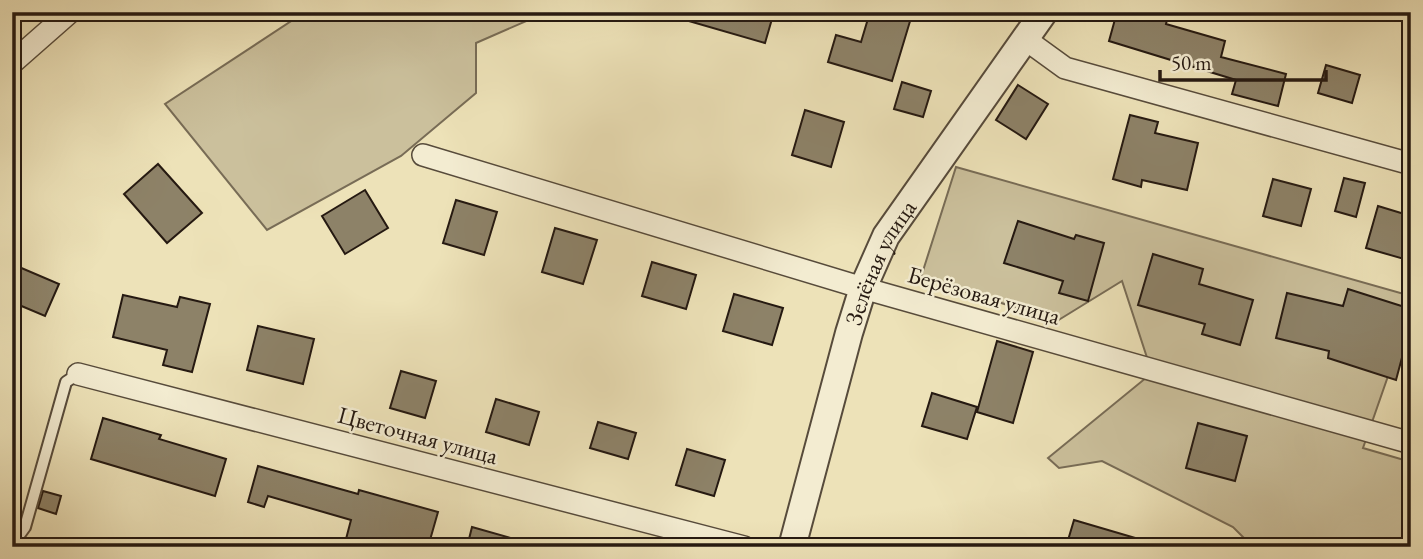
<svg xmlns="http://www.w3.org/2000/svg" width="1423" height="559" viewBox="0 0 1423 559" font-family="'EB Garamond',serif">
<rect width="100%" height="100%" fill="#ede2b8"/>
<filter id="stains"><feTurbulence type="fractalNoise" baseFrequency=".00286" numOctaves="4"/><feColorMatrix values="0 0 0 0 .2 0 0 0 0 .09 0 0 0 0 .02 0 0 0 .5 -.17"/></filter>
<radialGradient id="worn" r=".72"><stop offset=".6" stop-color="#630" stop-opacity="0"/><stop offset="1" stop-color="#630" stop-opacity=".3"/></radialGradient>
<g fill="#cbc09c" stroke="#786c56" stroke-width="2">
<polygon points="305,12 547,12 476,43 476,93 401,156 267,230 165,104"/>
<polygon points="956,167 1411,296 1411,310 1363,448 1411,462 1411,547 1253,547 1233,527 1102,461 1059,468 1048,458 1152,373 1122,281 1057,321 921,277"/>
</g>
<g fill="#8d8268" stroke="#251911" stroke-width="2">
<polygon points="676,12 774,12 765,43 675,17"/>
<polygon points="870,12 893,12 911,18 892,81 828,62 836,35 861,42"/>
<polygon points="1117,12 1139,12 1167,20 1166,24 1225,41 1221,57 1286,74 1278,106 1232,94 1236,80 1109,41"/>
<polygon points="1326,65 1360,75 1352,103 1318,93"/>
<polygon points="902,82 931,91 923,117 894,109"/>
<polygon points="1018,85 1048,104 1026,139 996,120"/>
<polygon points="805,110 844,122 831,167 792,155"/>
<polygon points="1130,115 1158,122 1155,133 1198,143 1187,190 1142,180 1141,187 1113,179"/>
<polygon points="158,164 202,213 167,243 124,194"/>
<polygon points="1344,178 1365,183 1356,217 1335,211"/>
<polygon points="1273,179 1311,189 1301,226 1263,216"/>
<polygon points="365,190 388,228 345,254 322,216"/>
<polygon points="456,200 497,212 484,255 443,243"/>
<polygon points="1378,206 1411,216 1411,261 1366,248"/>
<polygon points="1018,221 1074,239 1076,235 1104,243 1088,301 1059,293 1063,281 1004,263"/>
<polygon points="555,228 597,240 583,284 542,272"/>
<polygon points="1153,254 1203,269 1199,284 1253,300 1240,345 1202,334 1205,324 1138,305"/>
<polygon points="652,262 696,275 686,309 642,296"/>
<polygon points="12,264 59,284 45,316 12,302"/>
<polygon points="1348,289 1411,309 1411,324 1396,380 1328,358 1329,351 1276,338 1287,293 1343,306"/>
<polygon points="734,294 783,308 772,345 723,331"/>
<polygon points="123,295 177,307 180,297 210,304 192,372 163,365 167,350 113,337"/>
<polygon points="258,326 314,339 303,384 247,370"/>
<polygon points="997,341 1033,352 1013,423 977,412"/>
<polygon points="401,371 436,381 425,418 390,408"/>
<polygon points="932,393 977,407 967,439 922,426"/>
<polygon points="496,399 539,412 529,445 486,432"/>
<polygon points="103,418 161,435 159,439 226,459 215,496 91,459"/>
<polygon points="598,422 636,433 628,459 590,448"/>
<polygon points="1198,423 1247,436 1235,481 1186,468"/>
<polygon points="687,449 725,460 714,496 676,485"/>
<polygon points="258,466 358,494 359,490 438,512 428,547 373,547 346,539 351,520 268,496 264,507 248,502"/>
<polygon points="43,491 61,496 56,514 38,508"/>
<polygon points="1074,520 1149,542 1149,547 1066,547"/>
<polygon points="472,527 525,542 524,547 467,547"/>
</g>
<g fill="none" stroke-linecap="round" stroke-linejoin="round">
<defs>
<polyline id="service" points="12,545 25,527 66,382 78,374"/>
<g id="minor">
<polyline points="1025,39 1065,68 1411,164"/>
<polyline points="12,63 70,12"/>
<polyline points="423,155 863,288 1411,443"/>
<polyline points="78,374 744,547"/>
</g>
<g id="tertiary">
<path id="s1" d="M 792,547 L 849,333 L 863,288 L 886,236 L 1044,12"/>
</g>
</defs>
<use href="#service" stroke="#574b3b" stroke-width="14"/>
<use href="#minor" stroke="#574b3b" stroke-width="24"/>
<use href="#tertiary" stroke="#574b3b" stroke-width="30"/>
<use href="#service" stroke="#f3ecd1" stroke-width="10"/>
<use href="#minor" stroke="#f3ecd1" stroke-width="21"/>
<use href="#tertiary" stroke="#f3ecd1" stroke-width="26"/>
</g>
<g text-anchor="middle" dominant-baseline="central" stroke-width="5" stroke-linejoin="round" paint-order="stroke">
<g font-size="24" fill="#251911" stroke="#f3ecd1">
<text stroke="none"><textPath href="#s1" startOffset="299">Зелёная улица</textPath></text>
<text transform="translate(984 295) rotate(16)">Берёзовая улица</text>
<text transform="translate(418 435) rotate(15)">Цветочная улица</text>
</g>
</g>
<rect width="1423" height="559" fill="none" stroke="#ede2b8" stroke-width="42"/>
<rect x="14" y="14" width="1395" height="531" fill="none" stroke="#251911" stroke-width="3.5"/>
<rect x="21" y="21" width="1381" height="517" fill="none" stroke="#251911" stroke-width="2"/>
<path d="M1160 70v10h166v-10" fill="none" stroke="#251911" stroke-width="3.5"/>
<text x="1171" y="70" font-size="21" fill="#251911" stroke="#f3ecd1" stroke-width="5" paint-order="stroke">50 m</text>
<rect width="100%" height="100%" filter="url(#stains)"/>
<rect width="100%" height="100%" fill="url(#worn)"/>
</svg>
